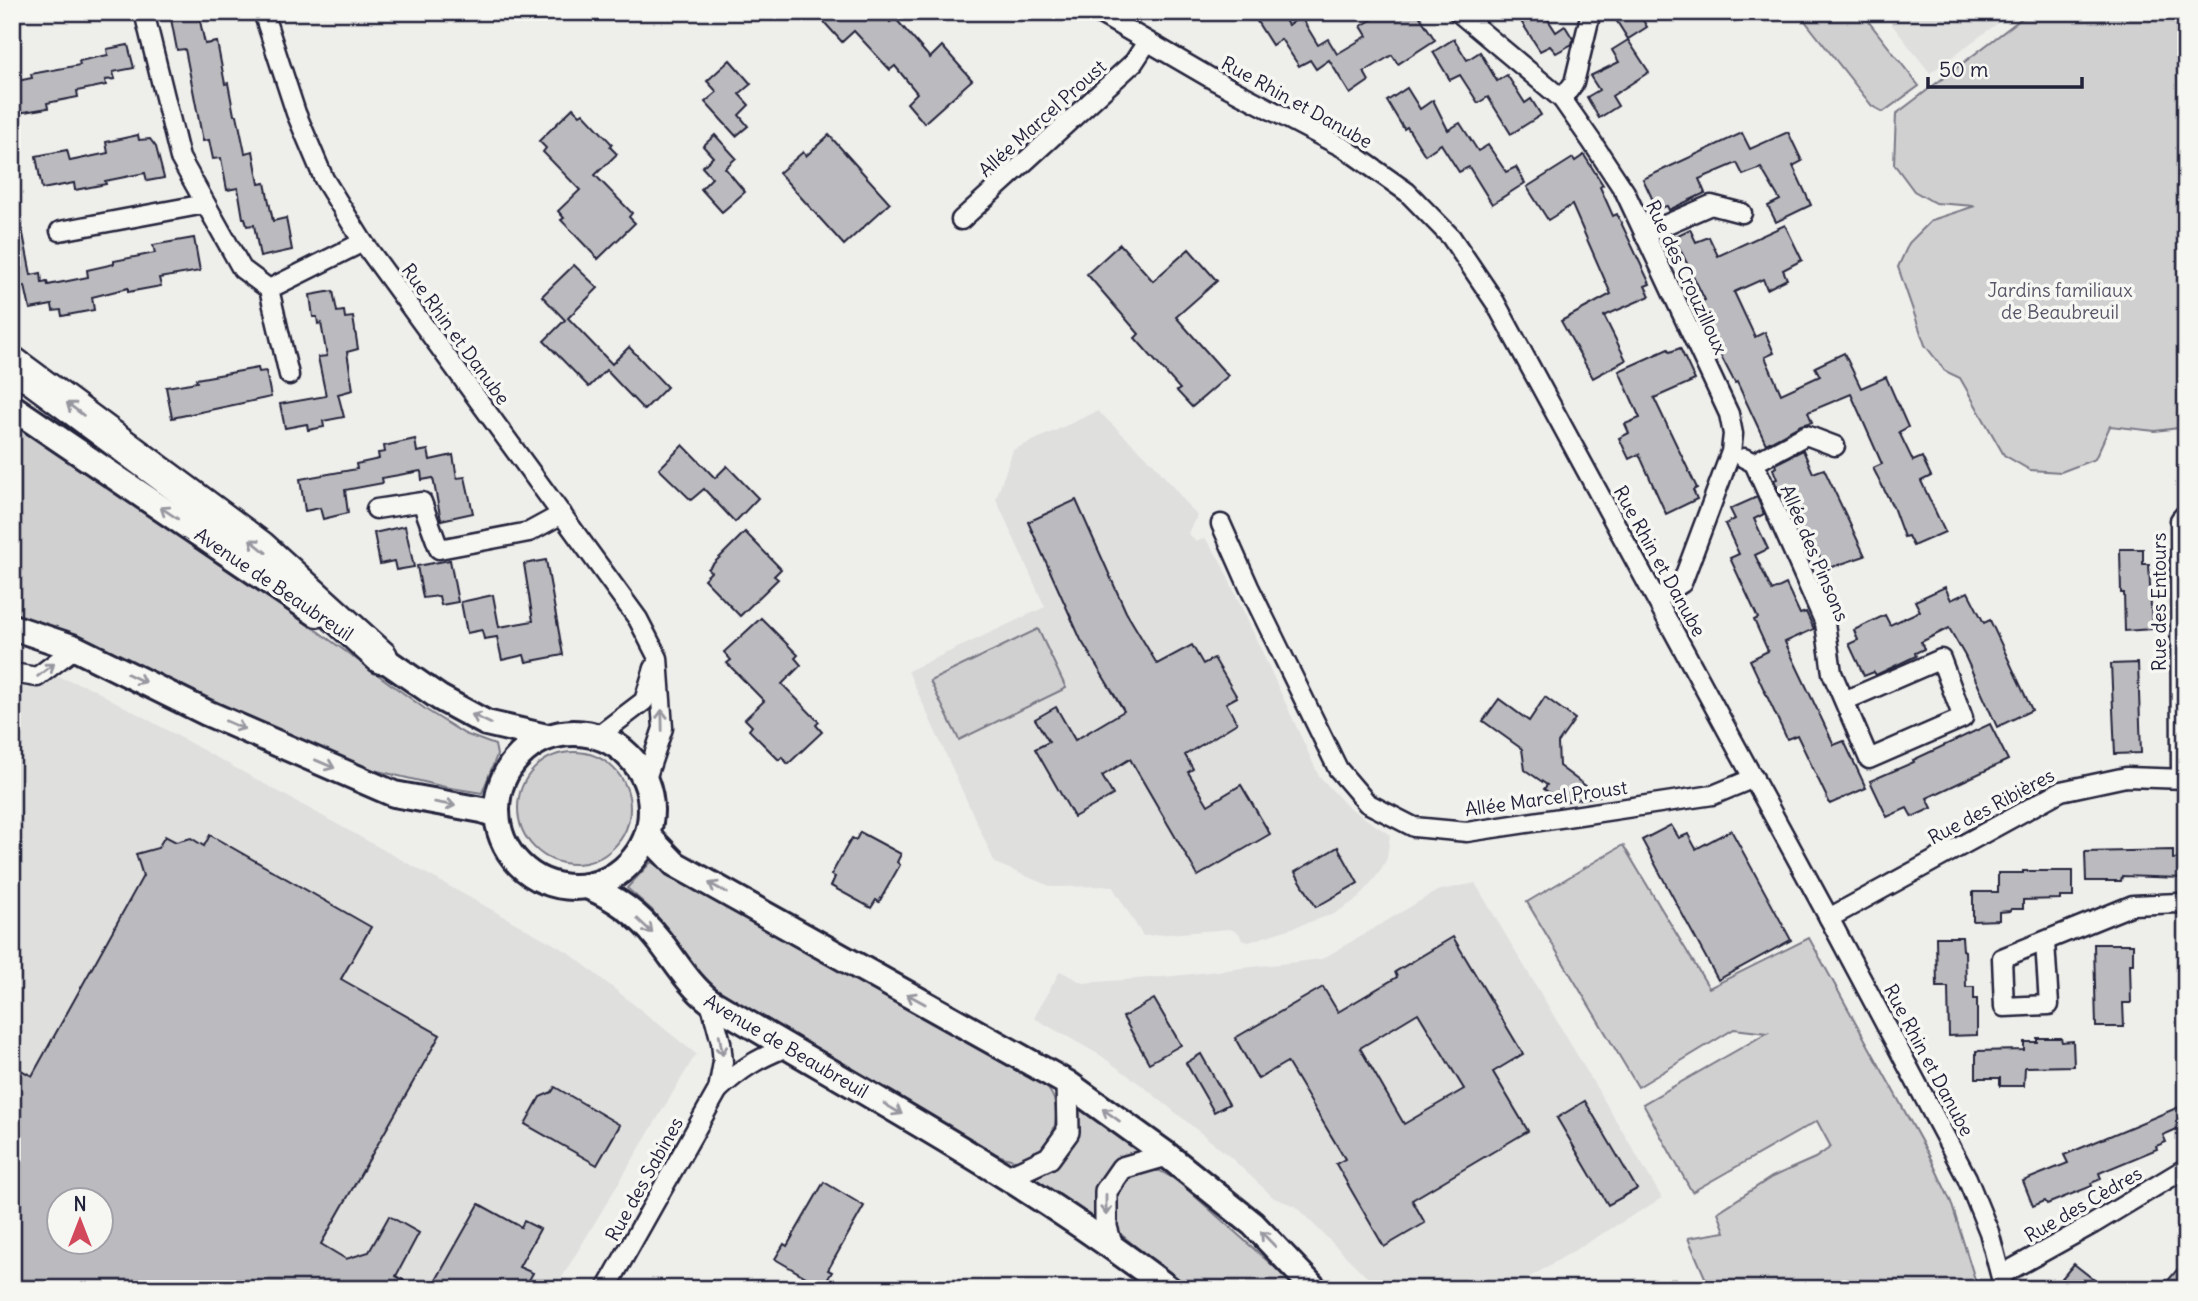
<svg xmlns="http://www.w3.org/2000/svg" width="2198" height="1301" viewBox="0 0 2198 1301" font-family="Delius,sans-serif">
<rect width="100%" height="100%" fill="#eeeeeb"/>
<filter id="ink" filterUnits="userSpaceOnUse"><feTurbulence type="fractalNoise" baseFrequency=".0143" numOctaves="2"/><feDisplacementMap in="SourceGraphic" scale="14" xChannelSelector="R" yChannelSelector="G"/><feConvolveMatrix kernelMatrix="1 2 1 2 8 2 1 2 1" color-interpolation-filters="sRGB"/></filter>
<g filter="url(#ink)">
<g fill="#dfdfde" fill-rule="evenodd">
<polygon points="1882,12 2013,12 1930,73"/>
<polygon points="1098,411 1154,464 1197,516 1188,533 1196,542 1205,538 1220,560 1319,776 1347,806 1390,835 1387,858 1379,873 1359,898 1334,914 1249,942 1242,940 1239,933 1230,929 1143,936 1112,886 1052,887 995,863 908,671 1045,607 996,499 1013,450"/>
<path d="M 12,662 L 89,687 L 568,952 L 696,1054 L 555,1289 L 12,1289 ZM 60,1200 L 102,1200 L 102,1242 L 60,1242 Z"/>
<polygon points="1475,883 1662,1198 1510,1289 1379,1289 1295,1206 1274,1198 1229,1156 1144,1087 1100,1055 1034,1018 1060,971 1083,983 1174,976 1322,959 1437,891"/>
</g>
<g fill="#d0d0d1" stroke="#797986" stroke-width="2">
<polygon points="1798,12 1861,12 1919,86 1883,112 1872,106"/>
<polygon points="2030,12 2186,12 2186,427 2155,431 2110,426 2095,459 2061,472 2030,470 2004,455 1960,378 1945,371 1925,345 1898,267 1909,243 1932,220 1975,206 1935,203 1914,191 1894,164 1896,114"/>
<polygon points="12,422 258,588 428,711 465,734 495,745 497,755 482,793 445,787 361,767 282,733 121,656 12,612"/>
<polygon points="1038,629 1066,688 959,740 930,681"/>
<circle cx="574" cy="808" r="56"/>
<polygon points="1623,845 1709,988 1809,938 1931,1159 1951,1202 1978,1289 1710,1289 1688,1238 1725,1232 1718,1212 1772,1177 1815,1158 1831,1147 1817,1121 1692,1192 1643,1104 1767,1033 1734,1029 1638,1087 1527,902"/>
<path d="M 651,862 L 685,884 L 1037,1079 C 1040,1082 1046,1086 1049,1090 C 1067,1114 1049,1162 1016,1160 C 1010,1160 1002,1156 995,1154 L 756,1015 L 706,982 L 652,910 L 627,888 Z"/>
<polygon points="1077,1103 1146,1154 1123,1161 1096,1223 1031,1176"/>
<polygon points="1147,1171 1160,1171 1178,1181 1299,1289 1187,1289 1118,1232 1112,1213 1118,1186 1132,1175"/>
</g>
<g fill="#bbbbbf" stroke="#22223b" stroke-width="2" fill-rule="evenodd">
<polygon points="172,12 198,12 205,44 217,42 225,84 228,83 234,115 237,115 245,153 253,151 259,184 265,183 273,221 286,218 292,250 260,257 254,225 247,226 245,218 243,218 238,188 227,190 221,158 213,159 209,140 203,141 185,49 177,50 171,19 173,19"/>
<polygon points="815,12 882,12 890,22 895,18 930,58 942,46 972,80 924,123 907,103 917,93 895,66 890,70 854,31 842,42"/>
<polygon points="1251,12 1280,12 1288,25 1301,17 1318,45 1328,39 1337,54 1367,36 1361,26 1385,12 1417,12 1435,40 1398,64 1392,55 1364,72 1369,81 1350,94 1329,60 1316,69 1310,60 1299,66 1281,39 1272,45"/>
<polygon points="1515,12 1543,12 1556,32 1565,26 1573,39 1572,44 1556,53 1550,46 1540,51"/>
<polygon points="1611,12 1638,12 1647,27 1628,39"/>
<polygon points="1454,39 1467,60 1480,52 1497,81 1507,75 1525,103 1531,99 1541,115 1511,134 1488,97 1478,103 1460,75 1450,80 1433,52"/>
<polygon points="1628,40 1649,72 1612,96 1618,106 1599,118 1587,97 1599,90 1590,76 1619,62 1612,50"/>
<polygon points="128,45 134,68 113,72 115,79 105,80 106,85 77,91 78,97 47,103 48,108 12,114 12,82 32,78 31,74 80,65 79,61 108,55 107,49"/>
<polygon points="730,60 751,84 739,94 749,105 739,115 748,126 736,136 705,102 717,92 707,81"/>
<polygon points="1407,88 1420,109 1433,100 1448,130 1460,123 1478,151 1488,145 1506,172 1516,167 1525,183 1492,204 1469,167 1459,172 1441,144 1425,155 1407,127 1404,129 1387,101"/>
<polygon points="573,108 580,115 583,113 612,144 610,147 617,154 595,175 632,213 629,217 635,223 598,259 561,220 564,218 558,211 580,190 543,152 546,148 539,141"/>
<polygon points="1788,132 1802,161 1793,166 1811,205 1776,222 1768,206 1780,200 1761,168 1743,175 1737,163 1699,179 1705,193 1669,210 1667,206 1657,209 1643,179 1742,133 1750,149"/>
<polygon points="138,135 139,140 150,139 156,147 164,178 147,181 145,173 105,181 106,184 75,190 74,183 42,189 36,156 67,150 70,161 108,153 106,142"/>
<polygon points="715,135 736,158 725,168 745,192 722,212 701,189 712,178 702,167 713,157 703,146"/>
<polygon points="829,135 890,203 844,245 779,173 803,152 806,156"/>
<polygon points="1584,155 1603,185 1600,187 1613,216 1617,214 1650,284 1645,286 1650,296 1604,316 1626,360 1593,378 1561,321 1611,294 1572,205 1548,220 1527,187 1573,158 1575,161"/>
<polygon points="20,218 31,275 41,273 42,283 47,282 48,285 88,277 87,270 114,264 114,261 155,253 153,245 194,238 200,271 159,278 161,286 128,292 128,288 92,297 94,310 62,316 61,310 53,311 52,305 30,309 25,286 12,289 12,219"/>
<polygon points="1785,225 1802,260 1783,270 1787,279 1767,289 1763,279 1734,292 1755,337 1765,332 1774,353 1765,357 1781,394 1820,376 1815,367 1844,353 1861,388 1886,377 1908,427 1899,432 1913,461 1922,457 1931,476 1921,481 1945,532 1913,546 1908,536 1904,537 1893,507 1873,468 1882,464 1851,394 1808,412 1812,422 1801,425 1766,444 1737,382 1735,383 1709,333 1701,314 1705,312 1700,302 1705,300 1674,237 1690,229 1696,242 1709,237 1718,256"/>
<polygon points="1120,244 1153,281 1189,249 1217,281 1176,317 1228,376 1192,407 1177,391 1180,389 1135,338 1139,334 1087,274"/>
<polygon points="574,265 598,288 568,318 612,364 629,347 667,387 644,410 606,370 589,387 544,341 565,320 542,296"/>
<polygon points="333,291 337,312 344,311 345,318 353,317 358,349 347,352 353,390 338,394 344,417 323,421 324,427 308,430 307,424 285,428 280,404 326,396 318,357 327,356 321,323 318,324 317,317 313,317 310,295"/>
<polygon points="1680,348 1695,380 1654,398 1697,488 1693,490 1697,499 1666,514 1639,454 1629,459 1619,438 1629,433 1625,424 1640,418 1619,371 1668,349 1670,352"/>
<polygon points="258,368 259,372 266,371 271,397 172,418 166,387 197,382 196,379"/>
<polygon points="415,439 417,452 428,450 430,460 453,455 457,478 465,477 473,513 441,520 433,478 422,480 421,471 382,478 383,483 345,490 348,513 323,519 320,508 305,511 300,479 357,469 356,464 379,459 378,453 385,452 384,446"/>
<polygon points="683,445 715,478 727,466 758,498 735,522 704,489 691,500 659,469"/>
<polygon points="1803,450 1813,473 1824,469 1865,556 1826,569 1814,544 1805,547 1774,480 1777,479 1773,469 1776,467 1775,464"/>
<polygon points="1757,497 1764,514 1754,519 1768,549 1755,555 1772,591 1786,584 1800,614 1806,612 1814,629 1785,642 1834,745 1844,741 1866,788 1830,804 1797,735 1787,739 1750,660 1768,651 1754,620 1758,618 1730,558 1739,554 1725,524 1735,519 1730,509"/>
<polygon points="1076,500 1126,612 1157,664 1192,645 1203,664 1214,658 1237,697 1226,703 1237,723 1185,755 1193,769 1188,772 1208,805 1241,785 1270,834 1198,876 1130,759 1102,776 1113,795 1074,817 1035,749 1049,742 1035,719 1056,707 1075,740 1124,711 1081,640 1028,522"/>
<polygon points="405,526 414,567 396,570 394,561 380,564 374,533"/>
<polygon points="745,532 781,569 774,576 778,579 740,616 704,579 711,572 708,569"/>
<polygon points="2120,549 2143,549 2143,564 2149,564 2152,629 2125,631 2124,593 2121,593"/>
<polygon points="450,560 458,602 441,605 439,596 423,598 417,566"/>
<polygon points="546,560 563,655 526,662 524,655 502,660 497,637 484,639 482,630 467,633 461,602 493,595 499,627 533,621 524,564"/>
<polygon points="1945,587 1951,600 1968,592 1984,623 1990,620 2032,710 1997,727 1965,656 1949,628 1921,642 1924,649 1915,653 1916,656 1876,675 1874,672 1864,676 1849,644 1858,640 1854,630 1885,615 1890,625 1920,611 1915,601"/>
<polygon points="761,618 798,655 795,658 801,665 782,684 819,722 816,725 822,732 788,764 782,757 779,760 749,730 752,726 745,719 764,701 727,663 731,660 724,652"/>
<polygon points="2138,663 2141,753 2115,754 2111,664"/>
<polygon points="1545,697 1575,719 1558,743 1559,766 1599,796 1563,802 1544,789 1547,785 1525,770 1522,749 1483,721 1499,699 1529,721"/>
<polygon points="1990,724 2008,760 1927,798 1932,808 1912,817 1907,808 1887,817 1870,781 1914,762 1913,760"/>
<polygon points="1671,825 1679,838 1688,834 1696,849 1731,830 1791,940 1718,980 1642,840"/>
<polygon points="860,832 901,854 897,862 900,865 879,902 876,900 871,908 831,886 835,877 831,875 846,848 852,838 856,840"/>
<path d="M 210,835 L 371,927 L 341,979 L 440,1035 L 321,1244 L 346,1259 L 369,1252 L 389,1216 L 419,1233 L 396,1276 L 419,1289 L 12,1289 L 12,1079 L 21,1070 L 32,1076 L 143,876 L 136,854 L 158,848 L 165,836 L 176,842 L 191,838 L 204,846 ZM 60,1200 L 102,1200 L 102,1242 L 60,1242 Z"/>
<polygon points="1338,847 1358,883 1316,907 1295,872"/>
<polygon points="2173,850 2173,859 2182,858 2182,878 2122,876 2121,881 2086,881 2085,852"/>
<polygon points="2023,871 2073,871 2073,897 2060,897 2060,899 2023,900 2023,909 2011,909 2010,911 1999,912 1999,920 1973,921 1973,892 1998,892 1998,873 2023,873"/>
<path d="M 1453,937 L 1523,1054 L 1493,1072 L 1528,1131 L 1412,1200 L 1425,1223 L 1384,1247 L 1336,1164 L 1345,1159 L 1287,1062 L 1258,1079 L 1235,1038 L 1323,987 L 1338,1012 L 1397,977 L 1395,972 ZM 1418,1013 L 1464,1089 L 1404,1124 L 1360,1048 Z"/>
<polygon points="1936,937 1962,937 1963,950 1965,951 1966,987 1974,987 1974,999 1977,999 1977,1035 1949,1036 1948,987 1937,987"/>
<polygon points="2094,944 2133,944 2133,964 2130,964 2131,1003 2123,1003 2124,1027 2096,1027"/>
<polygon points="1154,999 1181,1045 1149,1063 1123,1017"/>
<polygon points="2037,1038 2061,1038 2062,1042 2073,1041 2074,1066 2025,1067 2024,1086 2000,1086 2000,1078 1976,1078 1976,1051 2024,1050 2024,1042 2037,1042"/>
<polygon points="1201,1054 1229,1104 1214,1112 1186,1063"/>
<polygon points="555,1087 620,1125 597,1165 525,1124 540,1097 552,1092"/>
<polygon points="1585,1101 1637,1189 1608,1205 1557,1118"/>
<polygon points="2186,1104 2186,1125 2163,1135 2166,1142 2156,1146 2157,1149 2099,1173 2101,1179 2091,1183 2092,1186 2047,1204 2045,1201 2033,1206 2023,1181 2068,1163 2064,1155"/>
<polygon points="824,1182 864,1206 828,1270 832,1272 823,1287 775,1259 784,1244 787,1246"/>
<polygon points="479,1204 521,1227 524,1221 540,1229 519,1267 533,1273 524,1289 431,1289"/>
<polygon points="2186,1259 2186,1289 2161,1289"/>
<polygon points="2074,1264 2093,1279 2085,1289 2053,1289"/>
</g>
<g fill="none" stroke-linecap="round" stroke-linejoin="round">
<defs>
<g id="minor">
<polyline points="144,12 180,158 242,269 269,289 363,242"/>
<polyline points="263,12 296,113 324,179 363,242 638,619 658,658 663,728 646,779"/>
<polyline points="1097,12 1214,80 1346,149 1407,192 1451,237 1495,302 1829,918 1967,1178 1989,1232 2004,1289"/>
<polyline points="1458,12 1562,99 1592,142 1625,192 1729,414 1733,434 1731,452 1682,583 1657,599"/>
<polyline points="1562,99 1574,83 1591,12"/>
<polyline points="961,220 1134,62 1147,42"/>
<polyline points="60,231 205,204"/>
<polyline points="1644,234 1711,205 1742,213"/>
<polyline points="269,289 289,375"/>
<polyline points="1744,458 1754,463 1806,435 1835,446"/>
<polyline points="1754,463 1825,623 1832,673 1869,759 1963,718 1941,659 1844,701"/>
<polyline points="376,509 422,502 439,549 529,532 562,514"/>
<polyline points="1221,524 1249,587 1338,769 1367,803 1414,827 1467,832 1713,795 1754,778"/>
<polyline points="12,673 37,677 75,648"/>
<polyline points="598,736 644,701 654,668"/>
<polyline points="2181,778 2180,520 2186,513"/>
<polyline points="1829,918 2061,791 2126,777 2186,779"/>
<polyline points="2045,942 2049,1005 2004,1007 2002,958 2133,905 2179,903 2186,905"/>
<path d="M 718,1090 C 742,1068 757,1059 787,1047"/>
<polyline points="2001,1275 2093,1224 2186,1168"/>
<polyline points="606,1289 718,1090 723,1062 721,1042 710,1001"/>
</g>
<g id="tertiary">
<polyline points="1008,1177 1049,1158 1068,1132 1067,1083"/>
<polyline points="1111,1244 1106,1227 1106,1191 1122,1168 1167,1155"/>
</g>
<g id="secondary">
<polyline points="12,407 317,614"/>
<polyline points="12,627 75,648 207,713 394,794 482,810 496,815"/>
<polyline points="368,648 440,698 486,723 547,737"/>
<circle cx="574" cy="810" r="77"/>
<polyline points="647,835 675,864 1067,1083 1167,1155 1253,1224 1315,1289"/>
<path id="s1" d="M 589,887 C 616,898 640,916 658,939 C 675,960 688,984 710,1001 C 865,1094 1026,1179 1169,1289"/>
</g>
<polyline id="motorway" points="12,363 260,547 381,657"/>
</defs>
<use href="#minor" stroke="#22223b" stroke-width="23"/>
<use href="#tertiary" stroke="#22223b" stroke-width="26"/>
<use href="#secondary" stroke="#22223b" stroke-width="30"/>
<use href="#motorway" stroke="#22223b" stroke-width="37"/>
<use href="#minor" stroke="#f6f6f2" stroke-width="18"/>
<use href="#tertiary" stroke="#f6f6f2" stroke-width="21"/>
<use href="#secondary" stroke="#f6f6f2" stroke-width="24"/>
<use href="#motorway" stroke="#f6f6f2" stroke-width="32"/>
</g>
<defs><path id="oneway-shaft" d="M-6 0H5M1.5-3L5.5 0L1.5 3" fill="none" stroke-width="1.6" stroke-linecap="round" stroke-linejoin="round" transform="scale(1.75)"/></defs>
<g stroke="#9797a0">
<use href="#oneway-shaft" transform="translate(75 409) rotate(-143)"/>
<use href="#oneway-shaft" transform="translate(169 513) rotate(-146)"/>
<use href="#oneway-shaft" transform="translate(258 546) rotate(-141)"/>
<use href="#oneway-shaft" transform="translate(46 670) rotate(-37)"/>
<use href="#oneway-shaft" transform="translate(136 678) rotate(26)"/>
<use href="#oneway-shaft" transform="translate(481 719) rotate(-155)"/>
<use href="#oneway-shaft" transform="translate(662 720) rotate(-91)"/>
<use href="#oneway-shaft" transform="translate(235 725) rotate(23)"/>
<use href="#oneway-shaft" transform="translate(325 764) rotate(23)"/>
<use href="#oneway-shaft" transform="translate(445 804) rotate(10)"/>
<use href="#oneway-shaft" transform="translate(718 888) rotate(-151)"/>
<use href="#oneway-shaft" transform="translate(645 926) rotate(43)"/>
<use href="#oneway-shaft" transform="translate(916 999) rotate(-151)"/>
<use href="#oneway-shaft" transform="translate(721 1045) rotate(80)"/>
<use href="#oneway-shaft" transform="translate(893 1109) rotate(31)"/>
<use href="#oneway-shaft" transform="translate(1111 1115) rotate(-144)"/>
<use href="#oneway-shaft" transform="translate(1106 1205) rotate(90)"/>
<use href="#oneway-shaft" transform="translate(1268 1239) rotate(-134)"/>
</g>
</g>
<g text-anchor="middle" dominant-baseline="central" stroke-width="7" stroke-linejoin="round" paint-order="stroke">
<g font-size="19" fill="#22223b" stroke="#f6f6f2">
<text transform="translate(1297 102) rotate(29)">Rue Rhin et Danube</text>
<text transform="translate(1042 118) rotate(-42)">Allée Marcel Proust</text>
<text transform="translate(1687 277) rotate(65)">Rue des Crouzilloux</text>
<text transform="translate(456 334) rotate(54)">Rue Rhin et Danube</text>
<text transform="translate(1815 553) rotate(67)">Allée des Pinsons</text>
<text transform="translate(1660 561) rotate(61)">Rue Rhin et Danube</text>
<text transform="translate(274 584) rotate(34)">Avenue de Beaubreuil</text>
<text transform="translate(2159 602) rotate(-90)">Rue des Entours</text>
<text transform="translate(1546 798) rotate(-8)">Allée Marcel Proust</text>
<text transform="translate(1991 806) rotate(-28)">Rue des Ribières</text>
<text stroke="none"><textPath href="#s1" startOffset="257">Avenue de Beaubreuil</textPath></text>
<text transform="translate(1929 1060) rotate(62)">Rue Rhin et Danube</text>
<text transform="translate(644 1179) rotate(-61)">Rue des Sabines</text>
<text transform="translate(2083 1204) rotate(-30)">Rue des Cèdres</text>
</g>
<g font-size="19" fill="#565668" stroke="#f6f6f2">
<text x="2060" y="290">Jardins familiaux<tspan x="2060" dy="22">de Beaubreuil</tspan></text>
</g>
</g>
<rect width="2198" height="1301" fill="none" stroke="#f6f6f2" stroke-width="42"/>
<rect x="21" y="21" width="2156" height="1259" fill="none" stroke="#22223b" stroke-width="2.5" filter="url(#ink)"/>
<g transform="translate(80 1221)"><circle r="33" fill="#f6f6f2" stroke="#a1a1a9" stroke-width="2"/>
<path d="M0-5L12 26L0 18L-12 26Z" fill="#d1495b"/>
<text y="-10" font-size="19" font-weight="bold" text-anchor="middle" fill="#22223b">N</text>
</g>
<path d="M1928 77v10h154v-10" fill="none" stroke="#22223b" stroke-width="3.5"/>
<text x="1939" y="77" font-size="21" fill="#22223b" stroke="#f6f6f2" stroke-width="5" paint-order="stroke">50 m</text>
</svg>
